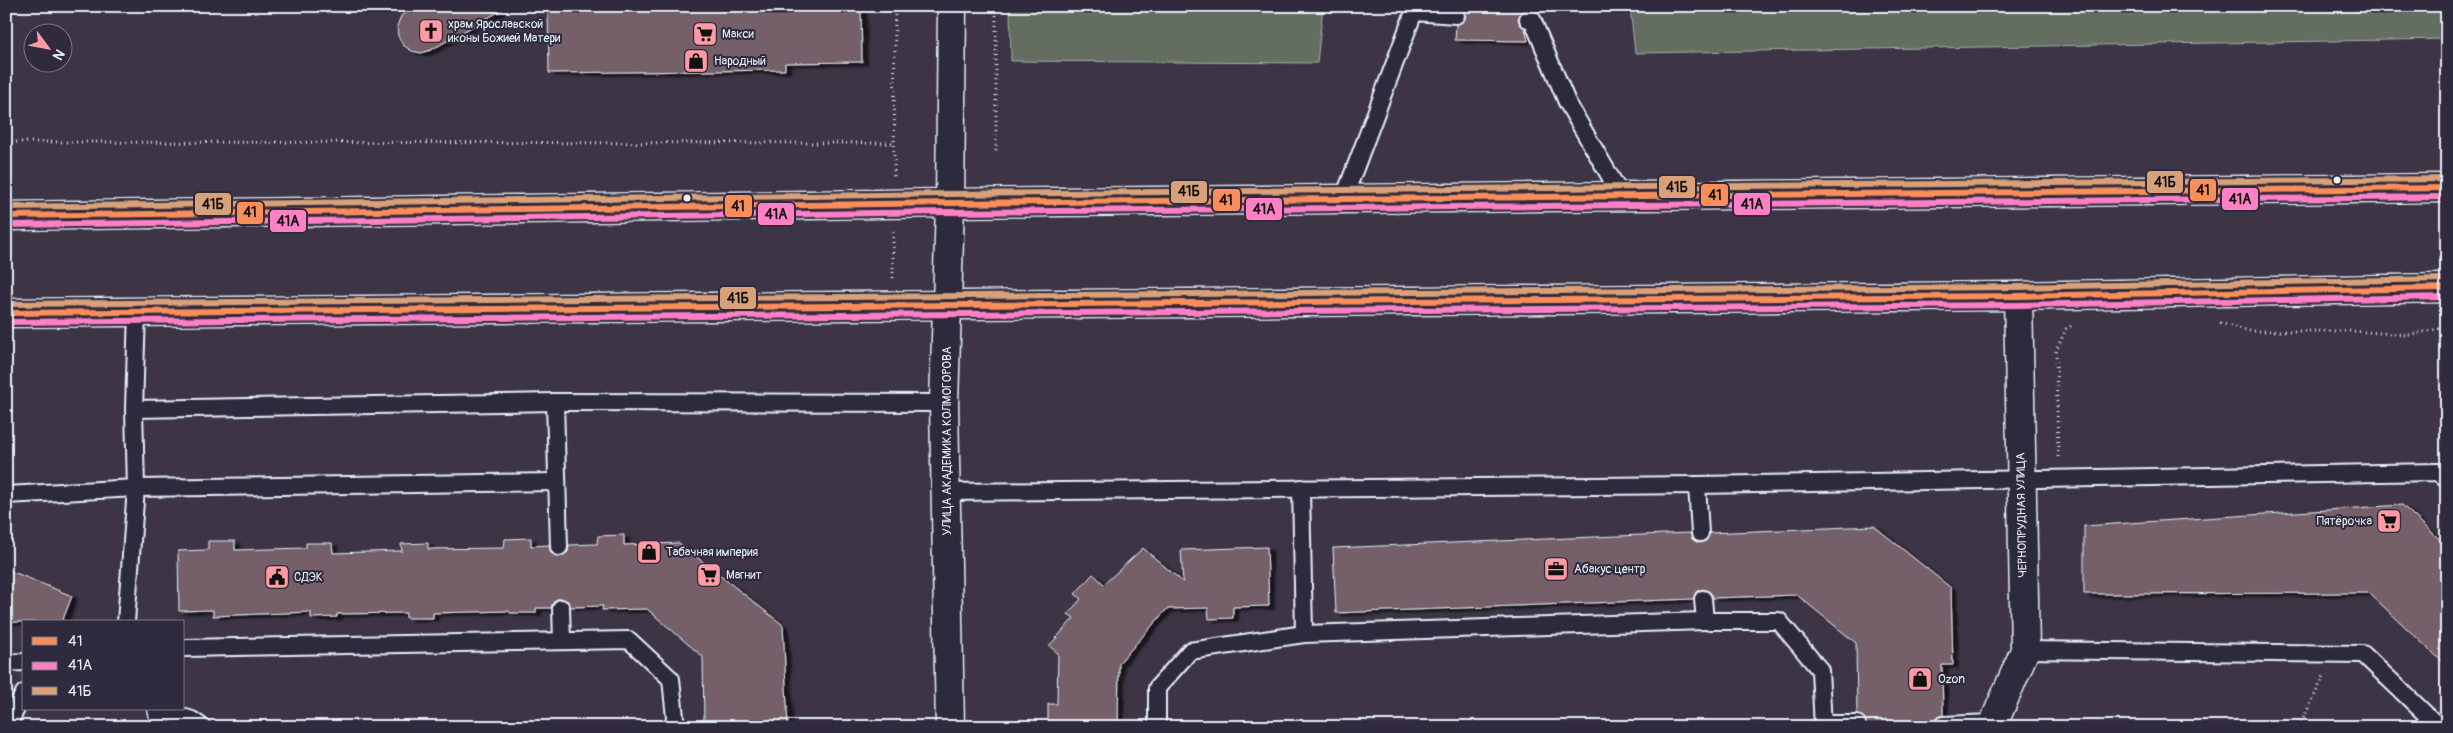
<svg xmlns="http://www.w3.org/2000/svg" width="2453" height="733" viewBox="0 0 2453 733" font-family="Pangolin,sans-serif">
<defs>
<filter id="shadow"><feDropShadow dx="5.5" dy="3" stdDeviation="1" flood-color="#0009"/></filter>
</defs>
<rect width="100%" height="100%" fill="#3d3546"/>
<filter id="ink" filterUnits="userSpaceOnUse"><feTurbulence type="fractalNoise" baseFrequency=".02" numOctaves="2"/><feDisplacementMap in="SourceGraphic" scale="10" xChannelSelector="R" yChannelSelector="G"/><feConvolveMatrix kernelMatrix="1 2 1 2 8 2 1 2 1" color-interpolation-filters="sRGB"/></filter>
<g filter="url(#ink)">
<g fill="#646e61" stroke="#a6b0ac">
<polygon points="1010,6 1323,6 1317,63 1011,61"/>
<polygon points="1630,6 2447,6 2447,39 1635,53"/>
</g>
<g fill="#75616a" stroke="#e8f1f8" filter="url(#shadow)">
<polygon points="415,6 509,6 431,50 421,53 412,51 403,45 398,36 397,26 401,16"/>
<polygon points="548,6 861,6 862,62 785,63 785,70 549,73"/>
<polygon points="1460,6 1528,6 1528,9 1520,14 1518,19 1520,24 1525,28 1528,41 1455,40 1456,25 1464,21 1466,16 1465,10"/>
<polygon points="2402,505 2447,546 2447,666 2369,593 2084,594 2084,526"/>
<polygon points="1874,526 1951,588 1953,665 1942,665 1943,715 1934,720 1933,727 1866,727 1865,719 1857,714 1856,643 1797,595 1713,598 1711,593 1703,589 1697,591 1693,599 1336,613 1333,548 1690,533 1692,539 1700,543 1706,541 1710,533"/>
<polygon points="624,535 624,545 679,543 783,625 788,727 704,727 703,657 647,609 602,610 603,606 571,607 569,602 561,598 555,600 551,608 536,608 536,613 510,613 509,611 433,613 433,618 406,618 406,613 337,614 337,617 311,618 311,612 213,616 213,610 179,611 178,551 208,550 208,541 235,541 235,550 306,548 306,543 332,543 333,553 402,551 401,544 428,543 428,549 504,548 505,539 531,538 531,546 549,545 551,553 559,557 568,552 569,545 597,544 598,536"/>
<polygon points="1267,547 1269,606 1233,607 1233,618 1209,619 1208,608 1167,609 1119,663 1118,727 1048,727 1048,704 1057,704 1058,653 1049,646 1074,618 1068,614 1081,599 1075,594 1093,574 1104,584 1143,548 1183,582 1181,550"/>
<polygon points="6,569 72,596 62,622 6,622"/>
</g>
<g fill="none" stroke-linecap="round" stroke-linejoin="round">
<defs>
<g id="lane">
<polyline points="1528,19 1532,19 1567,102 1622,197"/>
<polyline points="1343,200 1414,12 1456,15"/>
<polyline points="555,402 559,547"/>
<polyline points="134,409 555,402 944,403"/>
<polyline points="1697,485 1700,533"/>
<polyline points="1301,488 1304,634"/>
<polyline points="946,492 1697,485 2438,472 2447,480"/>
<polyline points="6,495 136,488 557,482"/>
<polyline points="1703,599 1705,621"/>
<polyline points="561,608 562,640"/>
<polyline points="126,622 136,488 134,409 137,311"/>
<polyline points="184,648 629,640 671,679 676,727"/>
<polyline points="2025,650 2363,654 2439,727"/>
<polyline points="6,663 24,662"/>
<polyline points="156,709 160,727"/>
<polyline points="157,709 192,720 202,727"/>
<polyline points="1823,724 1857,724"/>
<polyline points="1943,725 1992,723"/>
<polyline points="7,727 24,693"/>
<polyline points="1157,727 1157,688 1190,651 1304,634 1705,621 1779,621 1820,670 1823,727"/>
</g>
<g id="street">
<polyline points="950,203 952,6"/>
<polyline points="947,306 944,403 950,727"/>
<polyline points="1992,727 2025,650 2018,296"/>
</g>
<g id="secondary">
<polyline points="6,216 950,203 2447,188"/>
<polyline points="947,306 950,203"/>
<polyline points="6,313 2018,296 2447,288"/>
</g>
</defs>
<use href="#lane" stroke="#e8f1f8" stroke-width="20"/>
<use href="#street" stroke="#e8f1f8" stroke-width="31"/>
<use href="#secondary" stroke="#e8f1f8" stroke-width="31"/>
<g stroke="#e8f1f8" stroke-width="3" stroke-dasharray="1 4" stroke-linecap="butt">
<polyline points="6,142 894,143"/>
<polyline points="996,151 996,6"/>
<polyline points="894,176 895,6"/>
<polyline points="893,278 893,232"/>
<polyline points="2220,323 2250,331 2350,331 2409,335 2447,327"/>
<polyline points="2058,457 2056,351 2066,329 2074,324"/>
<polyline points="2299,727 2324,676"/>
</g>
<use href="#lane" stroke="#2f2a3d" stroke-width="16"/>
<use href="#street" stroke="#2f2a3d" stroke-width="28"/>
<use href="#secondary" stroke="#2f2a3d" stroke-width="28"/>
<defs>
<g id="bus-1">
<polyline points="6,216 950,203 2447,188"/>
<polyline points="6,313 2018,296 2447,288"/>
</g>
<g id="bus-2">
<polyline points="6,225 950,212 2447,197"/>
<polyline points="6,322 2018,305 2447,297"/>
</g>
<g id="bus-3">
<polyline points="6,207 950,194 2447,179"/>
<polyline points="6,304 2018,287 2447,279"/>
</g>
</defs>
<use href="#bus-1" stroke="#2f2a3d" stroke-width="10"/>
<use href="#bus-2" stroke="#2f2a3d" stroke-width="10"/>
<use href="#bus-3" stroke="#2f2a3d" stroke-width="10"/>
<use href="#bus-1" stroke="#fa8e5a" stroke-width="6"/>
<use href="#bus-2" stroke="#ff80c5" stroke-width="6"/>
<use href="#bus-3" stroke="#d9a179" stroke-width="6"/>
</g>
</g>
<defs>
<symbol id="church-square" viewBox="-11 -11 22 22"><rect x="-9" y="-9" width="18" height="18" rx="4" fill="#ff9aa2" stroke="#2f2a3d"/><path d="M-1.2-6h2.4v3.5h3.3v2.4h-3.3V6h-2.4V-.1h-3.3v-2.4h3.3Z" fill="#111"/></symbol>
<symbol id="supermarket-square" viewBox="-11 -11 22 22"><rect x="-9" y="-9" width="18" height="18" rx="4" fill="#ff9aa2" stroke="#2f2a3d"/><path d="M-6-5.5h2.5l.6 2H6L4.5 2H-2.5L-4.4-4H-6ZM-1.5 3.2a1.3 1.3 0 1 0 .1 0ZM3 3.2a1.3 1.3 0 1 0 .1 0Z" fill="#111"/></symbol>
<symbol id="shop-square" viewBox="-11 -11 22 22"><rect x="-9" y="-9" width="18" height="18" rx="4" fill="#ff9aa2" stroke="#2f2a3d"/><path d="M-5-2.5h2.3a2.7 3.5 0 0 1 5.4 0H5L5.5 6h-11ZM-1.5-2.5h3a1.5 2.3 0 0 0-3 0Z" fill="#111"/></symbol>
<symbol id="office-square" viewBox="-11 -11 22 22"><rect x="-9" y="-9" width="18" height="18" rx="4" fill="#ff9aa2" stroke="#2f2a3d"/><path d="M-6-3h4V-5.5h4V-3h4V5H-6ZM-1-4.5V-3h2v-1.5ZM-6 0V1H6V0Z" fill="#111"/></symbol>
<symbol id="civic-square" viewBox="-11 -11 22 22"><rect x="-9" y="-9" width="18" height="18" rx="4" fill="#ff9aa2" stroke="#2f2a3d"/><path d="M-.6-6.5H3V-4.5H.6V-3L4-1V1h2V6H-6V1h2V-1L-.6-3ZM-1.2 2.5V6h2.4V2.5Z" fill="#111"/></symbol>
</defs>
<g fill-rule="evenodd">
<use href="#church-square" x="417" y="17" width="28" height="28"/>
<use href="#supermarket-square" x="691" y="20" width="28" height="28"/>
<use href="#shop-square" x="682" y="47" width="28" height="28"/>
<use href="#supermarket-square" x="2375" y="507" width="28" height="28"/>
<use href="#shop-square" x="635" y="538" width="28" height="28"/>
<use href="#office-square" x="1542" y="555" width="28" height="28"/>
<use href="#supermarket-square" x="695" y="561" width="28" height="28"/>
<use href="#civic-square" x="263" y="563" width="28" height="28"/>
<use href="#shop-square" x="1906" y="665" width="28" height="28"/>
</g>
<g fill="#e8f1f8" stroke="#2f2a3d" stroke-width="2">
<circle cx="2337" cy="180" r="4.5"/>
<circle cx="687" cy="198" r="4.5"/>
</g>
<g text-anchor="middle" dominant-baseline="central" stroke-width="4" stroke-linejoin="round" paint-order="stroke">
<g font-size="12" fill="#e8f1f8" stroke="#2f2a3d" text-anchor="start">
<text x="448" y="24">храм Ярославской<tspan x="448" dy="14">иконы Божией Матери</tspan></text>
<text x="722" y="34">Макси</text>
<text x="714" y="61">Народный</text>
<text x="2372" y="521" text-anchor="end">Пятёрочка</text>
<text x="666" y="552">Табачная империя</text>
<text x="1574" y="569">Абакус центр</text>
<text x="726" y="575">Магнит</text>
<text x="294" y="577">СДЭК</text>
<text x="1938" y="679">Ozon</text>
</g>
<g font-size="12" fill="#e8f1f8" stroke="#2f2a3d">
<text transform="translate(947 441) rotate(-90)">УЛИЦА АКАДЕМИКА КОЛМОГОРОВА</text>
<text transform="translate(2022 515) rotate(-91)">ЧЕРНОПРУДНАЯ УЛИЦА</text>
</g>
</g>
<g stroke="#2f2a3d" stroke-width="2">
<rect x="2146" y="170" width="38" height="24" rx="5" fill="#d9a179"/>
<rect x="1658" y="175" width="38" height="24" rx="5" fill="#d9a179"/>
<rect x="2189" y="178" width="28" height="24" rx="5" fill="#fa8e5a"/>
<rect x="1170" y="180" width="38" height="24" rx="5" fill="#d9a179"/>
<rect x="1700" y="183" width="29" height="24" rx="5" fill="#fa8e5a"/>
<rect x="2221" y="187" width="38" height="24" rx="5" fill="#ff80c5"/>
<rect x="1212" y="188" width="29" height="24" rx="5" fill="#fa8e5a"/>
<rect x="1733" y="192" width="38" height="24" rx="5" fill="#ff80c5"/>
<rect x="194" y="192" width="38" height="24" rx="5" fill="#d9a179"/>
<rect x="724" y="194" width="29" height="24" rx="5" fill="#fa8e5a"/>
<rect x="1245" y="197" width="38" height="24" rx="5" fill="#ff80c5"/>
<rect x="236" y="201" width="28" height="24" rx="5" fill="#fa8e5a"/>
<rect x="757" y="202" width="38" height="24" rx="5" fill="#ff80c5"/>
<rect x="269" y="209" width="38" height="24" rx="5" fill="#ff80c5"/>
<rect x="719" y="286" width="38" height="24" rx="5" fill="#d9a179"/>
</g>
<g font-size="14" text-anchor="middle" font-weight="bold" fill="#111">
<text x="2165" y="187">41Б</text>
<text x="1677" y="192">41Б</text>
<text x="2203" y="195">41</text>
<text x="1189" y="196">41Б</text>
<text x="1715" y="200">41</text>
<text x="2240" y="204">41А</text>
<text x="1226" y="205">41</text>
<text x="1752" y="209">41А</text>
<text x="213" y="209">41Б</text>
<text x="738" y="211">41</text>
<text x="1264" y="214">41А</text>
<text x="250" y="217">41</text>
<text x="776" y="219">41А</text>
<text x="288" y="226">41А</text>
<text x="738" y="303">41Б</text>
</g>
<rect width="2453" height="733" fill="none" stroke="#2f2a3d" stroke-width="25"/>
<rect x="12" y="12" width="2428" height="708" fill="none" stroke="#e8f1f8" stroke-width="2" filter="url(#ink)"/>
<rect x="22" y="620" width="162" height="90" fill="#2f2a3d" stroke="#797a88"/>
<rect x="32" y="637" width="25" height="8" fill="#fa8e5a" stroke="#797a88"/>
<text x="68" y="646" font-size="15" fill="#e8f1f8">41</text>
<rect x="32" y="662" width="25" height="8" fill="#ff80c5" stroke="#797a88"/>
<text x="68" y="670" font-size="15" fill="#e8f1f8">41А</text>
<rect x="32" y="687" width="25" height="8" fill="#d9a179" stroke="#797a88"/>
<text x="68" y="696" font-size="15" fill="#e8f1f8">41Б</text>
<g transform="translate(48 48) rotate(122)"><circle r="24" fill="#2f2a3d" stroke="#797a88"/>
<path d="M0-4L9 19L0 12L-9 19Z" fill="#ff9aa2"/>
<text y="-8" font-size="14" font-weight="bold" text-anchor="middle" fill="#e8f1f8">N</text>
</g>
</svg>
